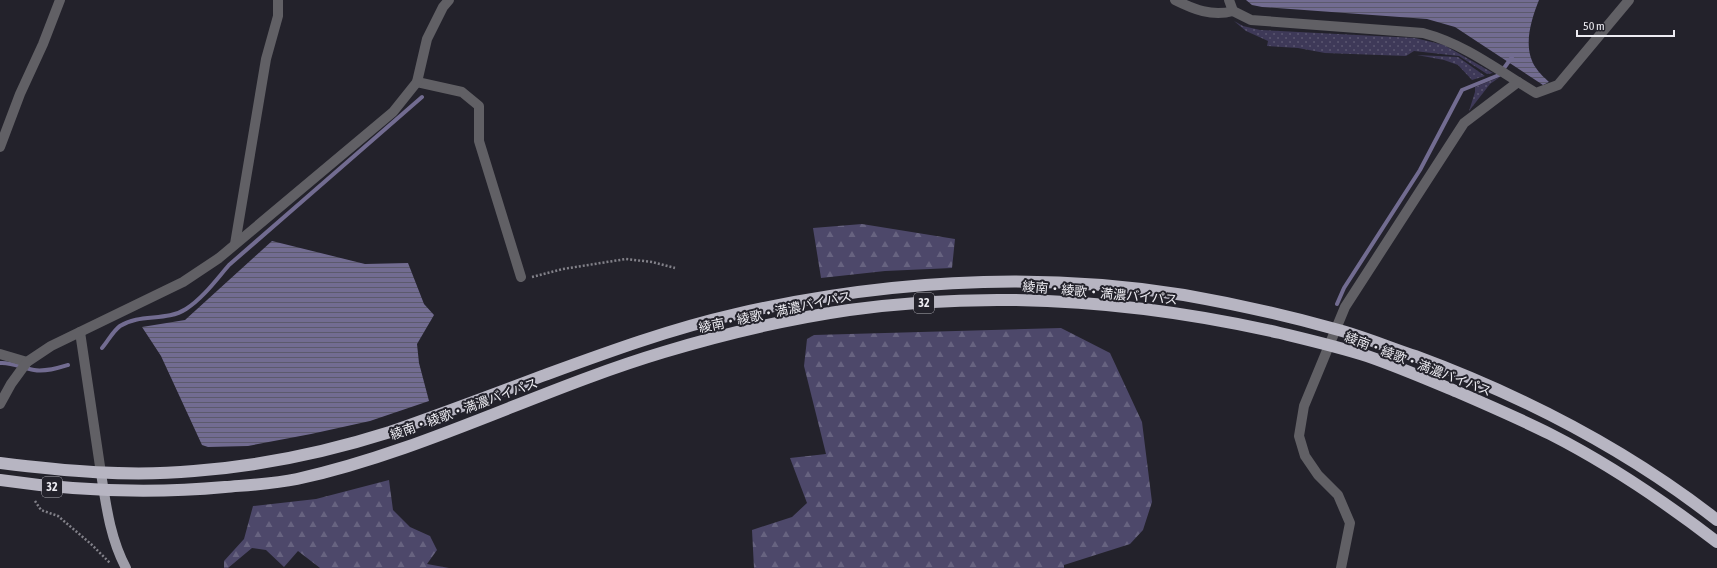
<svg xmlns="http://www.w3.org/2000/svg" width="1717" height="568" viewBox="0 0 1717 568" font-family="'Asap Condensed','Noto Sans JP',sans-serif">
<defs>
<pattern id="grass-dots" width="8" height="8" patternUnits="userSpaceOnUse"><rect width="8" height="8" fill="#3e3958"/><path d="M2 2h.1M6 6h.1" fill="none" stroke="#5a5670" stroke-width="1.8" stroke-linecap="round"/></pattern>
<pattern id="forest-firs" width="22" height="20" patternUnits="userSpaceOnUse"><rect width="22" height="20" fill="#4d486a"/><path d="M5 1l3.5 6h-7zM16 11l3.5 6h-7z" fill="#676380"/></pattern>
<pattern id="water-rules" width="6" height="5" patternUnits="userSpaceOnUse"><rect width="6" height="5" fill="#726c91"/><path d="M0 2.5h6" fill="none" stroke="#5c5a6d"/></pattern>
</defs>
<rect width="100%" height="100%" fill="#23222b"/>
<g fill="url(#grass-dots)">
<polygon points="1234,21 1243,26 1260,30 1415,38 1444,45 1493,73 1487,74 1459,56 1414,51 1406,56 1325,53 1298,48 1267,46 1268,41 1246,31"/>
<polygon points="1417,55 1458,57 1485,76 1472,80 1458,65 1444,60"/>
<polygon points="1500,77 1490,84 1469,111 1475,92 1475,87"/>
</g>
<g fill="url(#forest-firs)">
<polygon points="862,224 955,239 952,268 885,271 821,278 813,228"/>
<polygon points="1061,328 1110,353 1142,422 1152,502 1143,530 1130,544 1064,565 1064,568 754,568 752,530 792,517 807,503 790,458 826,454 804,366 807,339 814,335"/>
<polygon points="389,480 393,510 410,527 430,536 437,550 427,564 449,568 320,568 298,551 284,567 266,550 252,548 228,568 224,568 224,561 244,539 253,506 316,499"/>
</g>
<g fill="url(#water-rules)">
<path d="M 1246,0 L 1539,0 C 1531,20 1522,48 1536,68 C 1539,73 1545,78 1549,82 L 1543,85 L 1455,27 L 1427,19 L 1262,7 L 1252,5 Z"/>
<polygon points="272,241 365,264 408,263 424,304 434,315 417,344 419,363 429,401 370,421 311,434 248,446 208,447 202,445 161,356 142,327 185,320"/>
</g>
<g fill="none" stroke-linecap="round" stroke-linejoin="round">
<g stroke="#726c91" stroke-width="4">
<polyline points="1337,304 1344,288 1420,170 1462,90 1499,75 1512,57"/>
<path d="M 102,348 C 108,341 113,331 120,326 C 140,313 166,322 186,309 C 203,298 216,280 229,265 L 422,97"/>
<path d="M 0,363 C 12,362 22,368 34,370 C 45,372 58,368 68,365"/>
</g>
<g stroke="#828189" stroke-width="2.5" stroke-dasharray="2 2" stroke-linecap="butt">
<polyline points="532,277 563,269 626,259 652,262 675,268"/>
<polyline points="35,501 41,510 58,516 91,544 110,563"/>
</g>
<g stroke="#616065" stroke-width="10">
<path d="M 1175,0 C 1193,9 1212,17 1233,11"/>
<path d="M 1229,0 L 1233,11 L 1251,20 L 1423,33 C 1465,44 1499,71 1536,93 L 1558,85 L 1629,0"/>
<polyline points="417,82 462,92 479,106 479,141 521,277"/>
<polyline points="0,147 20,94 43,44 60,0"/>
<polyline points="235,244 266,59 278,16 278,0"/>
<polyline points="80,332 101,473"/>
<polyline points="0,354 27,362"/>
<polyline points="0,404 11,384 27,362 51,346 183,282 219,258 393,112 417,82 427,39 443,7 449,0"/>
<polyline points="1341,568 1350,523 1338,495 1318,475 1305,456 1299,436 1304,406 1345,307 1464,123 1518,82"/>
</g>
<path stroke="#9e9da8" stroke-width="10" d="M 101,473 C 106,505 110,538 126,568"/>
<g stroke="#b7b5c2" stroke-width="12">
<path d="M 0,463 C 64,471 129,477 194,471 C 260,466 327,452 390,432 C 441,414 492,395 542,376 C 605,353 670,329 736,314 C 882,281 1035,271 1184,295 C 1235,304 1285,315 1335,329 C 1362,336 1388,347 1415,356 C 1523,396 1626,449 1717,520"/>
<path d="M 0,480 C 75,491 149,494 225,487 C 249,485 273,484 297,479 C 424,451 540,389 664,352 C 724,334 787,319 849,310 C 993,290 1139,301 1280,333 C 1309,340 1339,347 1367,356 C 1399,367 1429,380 1460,393 C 1490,406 1520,419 1550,434 C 1609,464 1665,502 1717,542"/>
</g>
</g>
<g text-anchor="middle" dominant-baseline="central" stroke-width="4" stroke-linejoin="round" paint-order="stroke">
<g fill="#23222b" stroke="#b0afb6" stroke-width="1">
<rect x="914" y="293" width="20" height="20" rx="3"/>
<rect x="42" y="477" width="20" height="20" rx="3"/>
</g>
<g font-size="12" font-weight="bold" fill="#edecf2">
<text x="924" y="303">32</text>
<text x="52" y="487">32</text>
</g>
<g font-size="13" fill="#edecf2" stroke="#23222b">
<text transform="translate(1100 293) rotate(5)">綾南・綾歌・満濃バイパス</text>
<text transform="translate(775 312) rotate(-12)">綾南・綾歌・満濃バイパス</text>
<text transform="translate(1418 364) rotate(21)">綾南・綾歌・満濃バイパス</text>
<text transform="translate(464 409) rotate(-20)">綾南・綾歌・満濃バイパス</text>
</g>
</g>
<path d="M1577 30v6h97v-6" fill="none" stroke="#edecf2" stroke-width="2"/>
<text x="1583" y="30" font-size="12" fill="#edecf2" stroke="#23222b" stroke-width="3" paint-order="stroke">50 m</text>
</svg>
